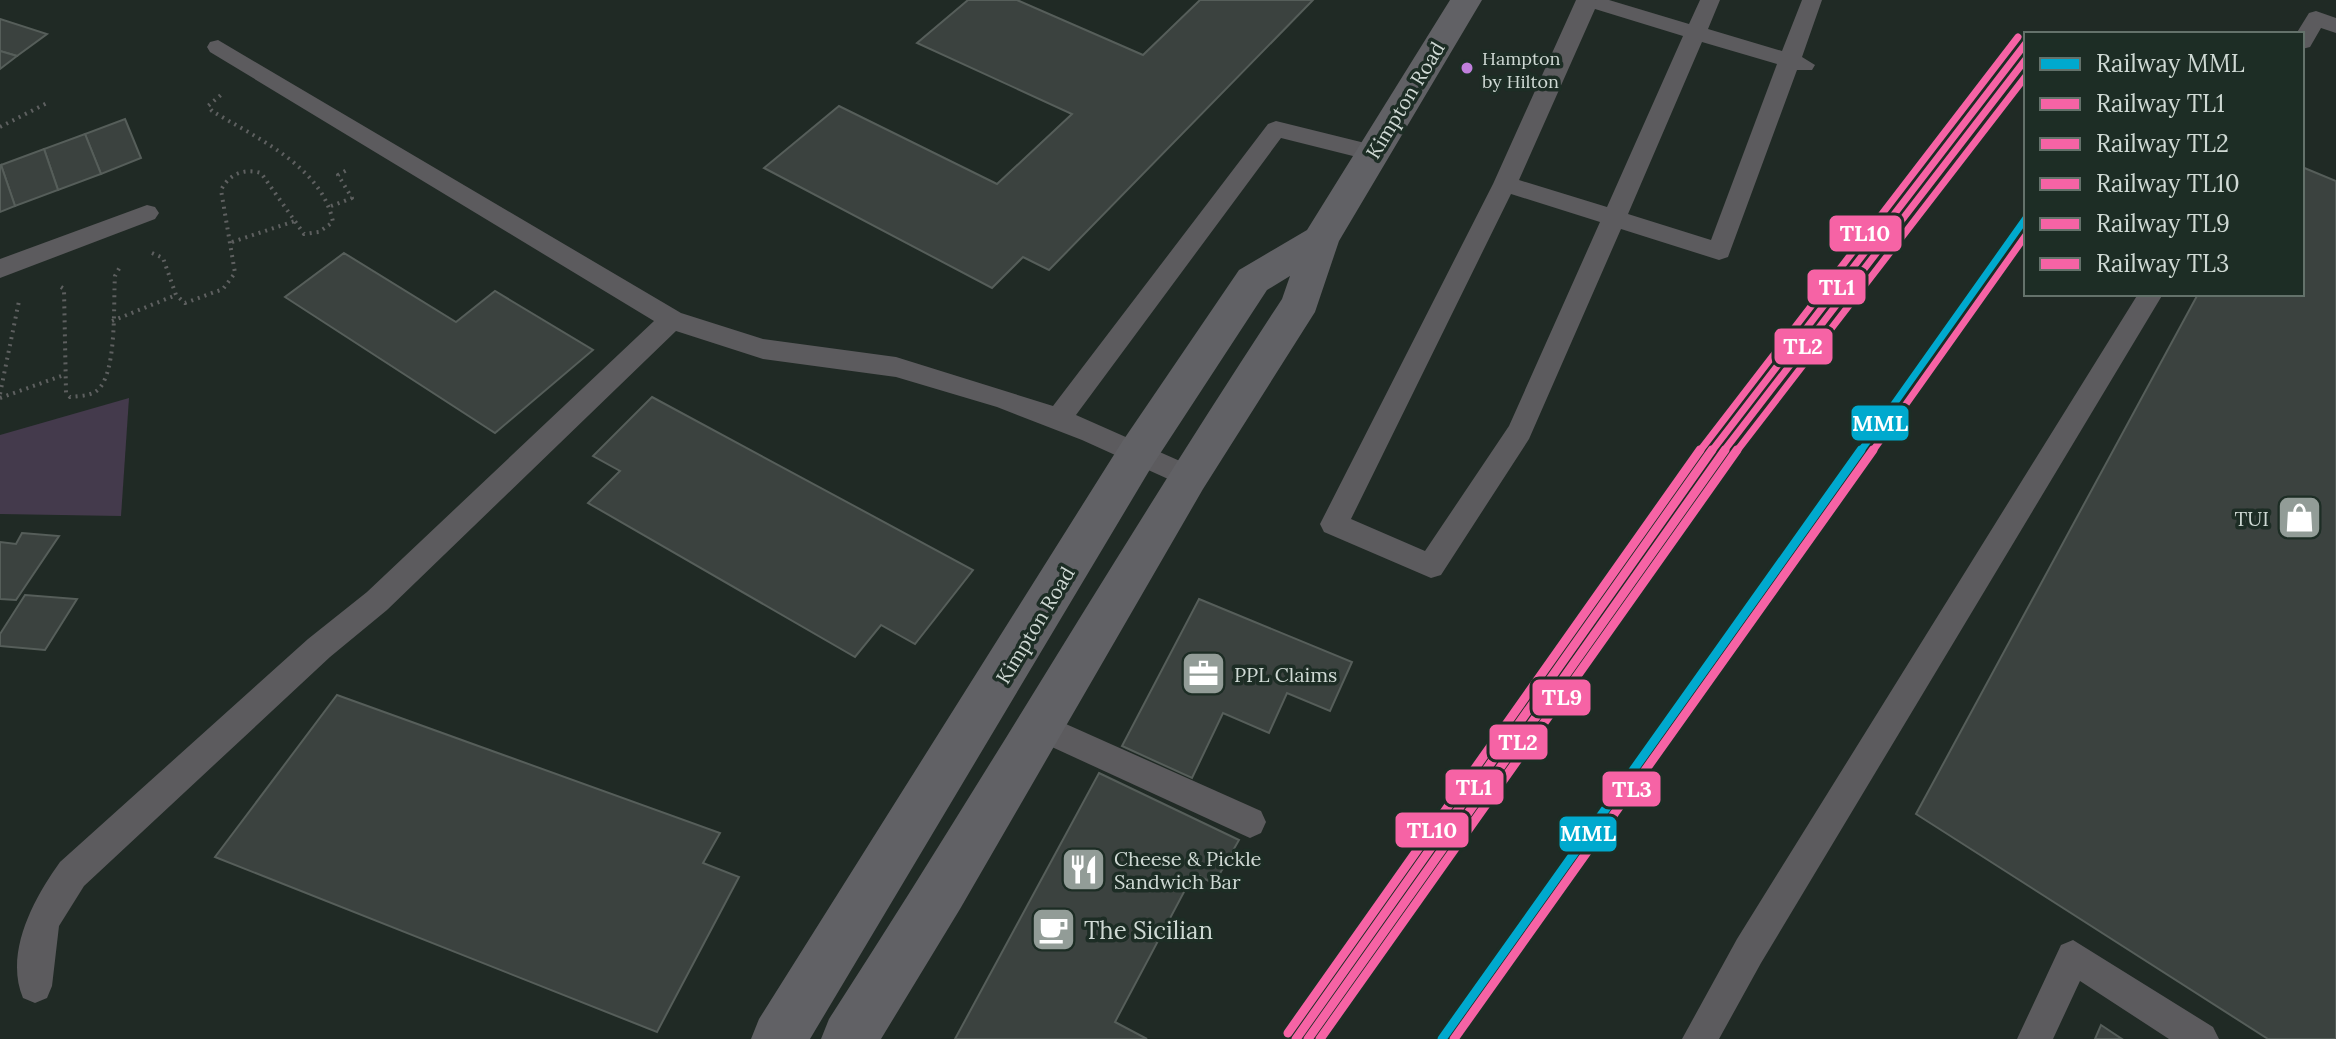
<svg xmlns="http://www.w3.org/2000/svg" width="2336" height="1039" viewBox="0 0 2336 1039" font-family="Lora,serif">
<rect width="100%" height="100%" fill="#202a25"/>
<polygon fill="#443a4c" points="129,398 121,516 0,514 0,435"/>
<g fill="#3b423f" stroke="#565e5a" stroke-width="2">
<polygon points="968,0 1017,0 1143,55 1200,0 1313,0 1049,270 1023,257 992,288 764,168 839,106 997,184 1072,114 917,43"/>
<polygon points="0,19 47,34 17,56 0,51"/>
<polygon points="0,51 17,56 0,69"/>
<polygon points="125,119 141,158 101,174 85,134"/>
<polygon points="85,134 101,174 58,190 44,149"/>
<polygon points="44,149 58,190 15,206 1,165"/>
<polygon points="1,165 15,206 0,212 0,166"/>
<polygon points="2302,167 2336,181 2336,1039 2268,1039 1916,814 2198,294 2302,294"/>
<polygon points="344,253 456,322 495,291 593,350 495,433 285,297"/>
<polygon points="652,397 973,570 915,644 881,625 855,657 588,503 620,471 593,456"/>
<polygon points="22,533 59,536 16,600 0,599 0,542 16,544"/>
<polygon points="25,595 77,599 45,650 0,646 0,634"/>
<polygon points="1199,599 1352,662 1330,711 1287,693 1269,733 1223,713 1192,778 1122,746"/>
<polygon points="337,695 720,833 703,863 739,877 657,1032 215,857"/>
<polygon points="1099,773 1239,840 1214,884 1194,873 1115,1022 1147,1039 955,1039"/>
<polygon points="2101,1025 2122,1039 2095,1039"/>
</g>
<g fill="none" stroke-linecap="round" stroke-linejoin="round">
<g stroke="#5e6060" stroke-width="4" stroke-dasharray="2 5" stroke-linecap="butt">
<polyline points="0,127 49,102"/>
<polyline points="331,206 352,198 338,175 347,170"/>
<polyline points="232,242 295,221"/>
<path d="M 152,253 L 163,258 L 176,295 L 185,303 L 223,289 L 235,273 L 221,190 C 229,174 244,168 261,173 L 304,234 L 319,232 L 333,222 C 322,166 256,138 212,111 L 208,106 L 222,94"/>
<path d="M 61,287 L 64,289 L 66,393 L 70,397 C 78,396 88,396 95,392 C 118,378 113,303 115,276 L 121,265"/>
<polyline points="112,321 176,295"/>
<polyline points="0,394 19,301"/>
<polyline points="0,398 64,375"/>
</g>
<g fill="#5c5b5e" fill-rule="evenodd">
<path d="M 1576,0 L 1609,0 L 1689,24 L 1700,0 L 1720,0 L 1708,29 L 1782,51 L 1802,0 L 1822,0 L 1802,57 L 1815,65 L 1812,70 L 1797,70 L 1728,257 L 1719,260 L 1621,229 L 1529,439 L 1441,575 L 1431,578 L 1324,532 L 1320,524 L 1493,184 ZM 1595,9 L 1683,36 L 1607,207 L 1519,180 ZM 1702,42 L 1777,64 L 1711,240 L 1628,214 ZM 1511,194 L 1600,222 L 1509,426 L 1425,551 L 1351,519 Z"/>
<polygon points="2316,11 2336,18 2336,33 2321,28 2310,47 2302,49 2302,34 2296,34 2309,13"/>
<path d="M 218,40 L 681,313 L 763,339 L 896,357 L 1053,406 L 1268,124 L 1276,121 L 1373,145 L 1384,153 L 1373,161 L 1281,138 L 1076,415 L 1198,469 L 1202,477 L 1198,485 L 1188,488 L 1082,440 L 997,407 L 896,377 L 763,359 L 676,331 L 387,610 L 330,657 L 84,886 L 59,926 L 52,986 L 47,998 L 35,1003 L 23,998 C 4,953 34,898 60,862 L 308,639 L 367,592 L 654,321 L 210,52 L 207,47 L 210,42 Z"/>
<polygon points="147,205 155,207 159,213 155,219 0,278 0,259"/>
<polygon points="2138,294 2163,294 1761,963 1719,1039 1682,1039 1737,939"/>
<polygon points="1039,712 1261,811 1266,822 1261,833 1250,838 1239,833 1028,736 1024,726 1028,716"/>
<polygon points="2073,940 2213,1027 2219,1039 2169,1039 2080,981 2053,1039 2017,1039 2061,945"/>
</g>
<path fill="#616165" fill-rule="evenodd" d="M 1450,0 L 1482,0 L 1339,241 L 1315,312 L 1203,489 L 960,909 L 881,1039 L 821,1039 L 829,1019 C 983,781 1126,536 1282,299 L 1290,276 L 1267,290 L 1152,466 L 810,1039 L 751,1039 L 759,1019 L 1122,442 L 1239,270 L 1307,230 Z"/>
<defs>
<polyline id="rail-1-far1" points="1860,452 2026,218"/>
<polyline id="rail-1" points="1442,1039 1861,450"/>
<polyline id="rail-2-far1" points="1711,452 2026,43"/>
<polyline id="rail-2" points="1296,1039 1712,450"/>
<polyline id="rail-3-far1" points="1723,452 2026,59"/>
<polyline id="rail-3" points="1308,1039 1725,450"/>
<polyline id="rail-4-far1" points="1699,452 2018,37"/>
<polyline id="rail-4" points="1288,1033 1700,450"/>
<polyline id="rail-5-far1" points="1736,452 2026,76"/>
<polyline id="rail-5" points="1320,1039 1737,450"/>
<polyline id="rail-6-far1" points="1872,452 2026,235"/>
<polyline id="rail-6" points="1454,1039 1873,450"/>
</defs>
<use href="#rail-1-far1" stroke="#1d2d25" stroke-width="12"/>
<use href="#rail-1" stroke="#1d2d25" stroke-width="15"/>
<use href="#rail-2-far1" stroke="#1d2d25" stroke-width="12"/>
<use href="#rail-2" stroke="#1d2d25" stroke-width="15"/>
<use href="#rail-3-far1" stroke="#1d2d25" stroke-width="12"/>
<use href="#rail-3" stroke="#1d2d25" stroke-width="15"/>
<use href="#rail-4-far1" stroke="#1d2d25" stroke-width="12"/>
<use href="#rail-4" stroke="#1d2d25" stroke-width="15"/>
<use href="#rail-5-far1" stroke="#1d2d25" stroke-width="12"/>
<use href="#rail-5" stroke="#1d2d25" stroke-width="15"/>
<use href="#rail-6-far1" stroke="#1d2d25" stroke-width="12"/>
<use href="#rail-6" stroke="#1d2d25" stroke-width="15"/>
<use href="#rail-1-far1" stroke="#00a9ce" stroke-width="7"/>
<use href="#rail-1" stroke="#00a9ce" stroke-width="9"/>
<use href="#rail-2-far1" stroke="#f663a5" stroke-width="7"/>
<use href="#rail-2" stroke="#f663a5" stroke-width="9"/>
<use href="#rail-3-far1" stroke="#f663a5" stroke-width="7"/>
<use href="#rail-3" stroke="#f663a5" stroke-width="9"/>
<use href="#rail-4-far1" stroke="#f663a5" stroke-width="7"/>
<use href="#rail-4" stroke="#f663a5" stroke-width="9"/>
<use href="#rail-5-far1" stroke="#f663a5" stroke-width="7"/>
<use href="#rail-5" stroke="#f663a5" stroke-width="9"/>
<use href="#rail-6-far1" stroke="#f663a5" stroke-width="7"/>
<use href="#rail-6" stroke="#f663a5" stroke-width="9"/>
</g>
<defs>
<symbol id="shop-square" viewBox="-11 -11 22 22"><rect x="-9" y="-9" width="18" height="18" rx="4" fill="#929c97" stroke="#1d2d25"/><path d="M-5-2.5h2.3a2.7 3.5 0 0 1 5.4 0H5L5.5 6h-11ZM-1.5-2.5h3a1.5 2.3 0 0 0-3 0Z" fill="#fff"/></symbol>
<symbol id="office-square" viewBox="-11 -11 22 22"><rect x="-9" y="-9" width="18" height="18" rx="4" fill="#929c97" stroke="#1d2d25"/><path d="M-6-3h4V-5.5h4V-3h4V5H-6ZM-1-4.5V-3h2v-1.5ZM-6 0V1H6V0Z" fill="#fff"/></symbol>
<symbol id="restaurant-square" viewBox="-11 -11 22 22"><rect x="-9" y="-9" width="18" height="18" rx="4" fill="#929c97" stroke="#1d2d25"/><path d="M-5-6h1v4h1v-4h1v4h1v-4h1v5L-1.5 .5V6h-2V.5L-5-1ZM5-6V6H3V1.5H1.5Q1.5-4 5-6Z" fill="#fff"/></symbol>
<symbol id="cafe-square" viewBox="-11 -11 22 22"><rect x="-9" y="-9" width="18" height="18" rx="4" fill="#929c97" stroke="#1d2d25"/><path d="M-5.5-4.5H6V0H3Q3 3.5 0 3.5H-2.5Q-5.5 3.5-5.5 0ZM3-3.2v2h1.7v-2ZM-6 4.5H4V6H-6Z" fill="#fff"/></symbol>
</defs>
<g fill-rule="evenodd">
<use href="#shop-square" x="2274" y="492" width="51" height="51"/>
<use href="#office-square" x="1178" y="648" width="51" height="51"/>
<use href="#restaurant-square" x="1058" y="844" width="51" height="51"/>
<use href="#cafe-square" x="1028" y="904" width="51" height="51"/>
</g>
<circle fill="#c07fdc" stroke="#1d2d25" stroke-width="3" cx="1467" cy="68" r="7"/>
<g text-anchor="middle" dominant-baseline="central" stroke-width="7" stroke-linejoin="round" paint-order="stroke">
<g font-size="18" fill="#cfd9d4" stroke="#1d2d25" text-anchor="start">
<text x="1482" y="58">Hampton<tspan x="1482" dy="23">by Hilton</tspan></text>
</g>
<g font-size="20" fill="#cfd9d4" stroke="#1d2d25">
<text transform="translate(1405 100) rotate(-59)">Kimpton Road</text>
<text transform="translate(1035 625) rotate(-59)">Kimpton Road</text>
</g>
<g font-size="20" fill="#cfd9d4" stroke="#1d2d25" text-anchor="start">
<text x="2269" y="518" text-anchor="end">TUI</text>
<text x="1234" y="674">PPL Claims</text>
<text x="1114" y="858">Cheese &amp; Pickle<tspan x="1114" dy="23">Sandwich Bar</tspan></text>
</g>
<g font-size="24" fill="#cfd9d4" stroke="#1d2d25" text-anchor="start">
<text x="1084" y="930">The Sicilian</text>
</g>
</g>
<g stroke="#1d2d25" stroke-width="3">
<rect x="1828" y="214" width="75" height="39" rx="8" fill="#f663a5"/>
<rect x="1806" y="268" width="61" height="38" rx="8" fill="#f663a5"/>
<rect x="1773" y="327" width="61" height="39" rx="8" fill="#f663a5"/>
<rect x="1850" y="404" width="60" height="38" rx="8" fill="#00a9ce"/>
<rect x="1531" y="678" width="61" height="39" rx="8" fill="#f663a5"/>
<rect x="1488" y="723" width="61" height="38" rx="8" fill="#f663a5"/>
<rect x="1444" y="768" width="61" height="38" rx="8" fill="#f663a5"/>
<rect x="1601" y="770" width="61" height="38" rx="8" fill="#f663a5"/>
<rect x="1394" y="811" width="76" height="38" rx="8" fill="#f663a5"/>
<rect x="1558" y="815" width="60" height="38" rx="8" fill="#00a9ce"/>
</g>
<g font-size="22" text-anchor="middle" font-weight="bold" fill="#fff">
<text x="1865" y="241">TL10</text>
<text x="1837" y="295">TL1</text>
<text x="1803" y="354">TL2</text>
<text x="1880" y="431">MML</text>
<text x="1562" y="705">TL9</text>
<text x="1518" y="750">TL2</text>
<text x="1474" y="795">TL1</text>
<text x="1632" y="797">TL3</text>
<text x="1432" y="838">TL10</text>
<text x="1588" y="841">MML</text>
</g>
<rect x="2024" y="32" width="280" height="264" fill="#1d2d25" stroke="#64726b" stroke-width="2"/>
<rect x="2040" y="58" width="40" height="12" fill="#00a9ce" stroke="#64726b" stroke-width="2"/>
<text x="2096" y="72" font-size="24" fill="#cfd9d4">Railway MML</text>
<rect x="2040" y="98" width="40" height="12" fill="#f663a5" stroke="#64726b" stroke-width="2"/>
<text x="2096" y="112" font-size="24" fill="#cfd9d4">Railway TL1</text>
<rect x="2040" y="138" width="40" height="12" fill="#f663a5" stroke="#64726b" stroke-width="2"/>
<text x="2096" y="152" font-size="24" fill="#cfd9d4">Railway TL2</text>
<rect x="2040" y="178" width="40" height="12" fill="#f663a5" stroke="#64726b" stroke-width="2"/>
<text x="2096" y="192" font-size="24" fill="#cfd9d4">Railway TL10</text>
<rect x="2040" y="218" width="40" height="12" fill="#f663a5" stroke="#64726b" stroke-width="2"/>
<text x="2096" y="232" font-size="24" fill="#cfd9d4">Railway TL9</text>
<rect x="2040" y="258" width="40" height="12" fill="#f663a5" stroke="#64726b" stroke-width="2"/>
<text x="2096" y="272" font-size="24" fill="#cfd9d4">Railway TL3</text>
</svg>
